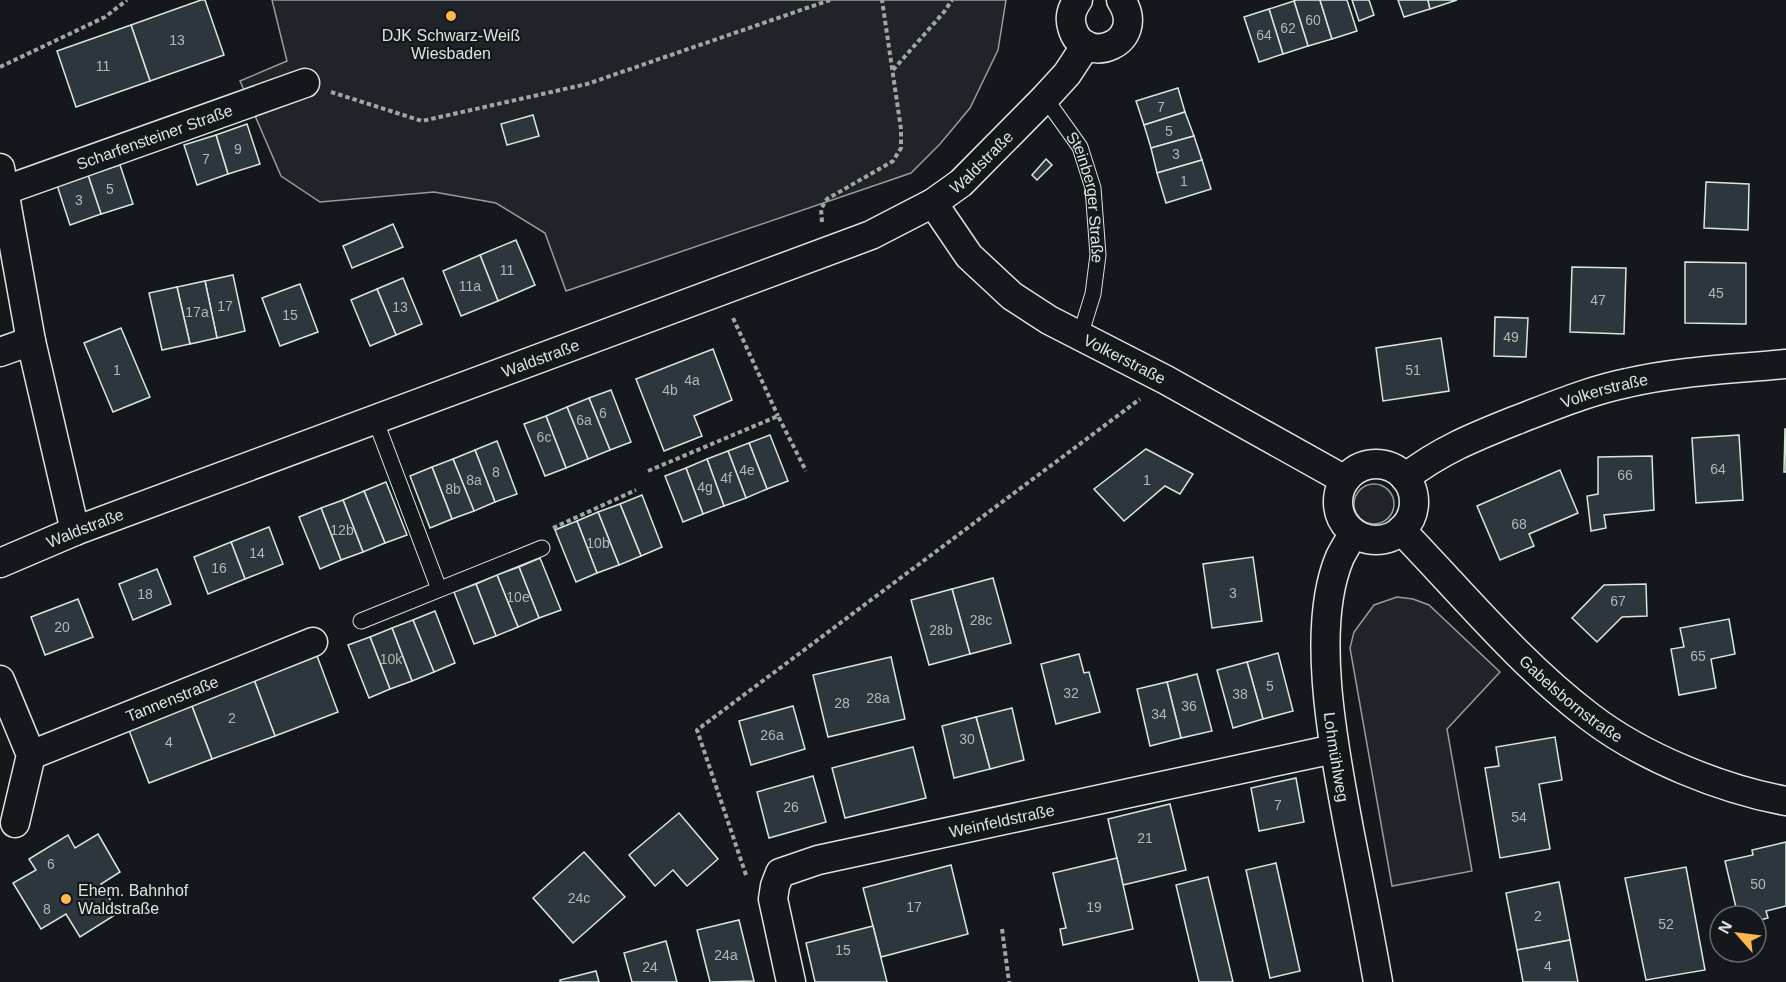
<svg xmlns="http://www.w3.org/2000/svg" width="1786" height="982" viewBox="0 0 1786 982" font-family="Helvetica,sans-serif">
<rect width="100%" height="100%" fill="#14181c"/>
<g fill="#202428" stroke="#939e99" stroke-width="1.5">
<polygon points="272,0 1006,0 998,50 970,108 940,144 911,173 566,291 545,233 496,203 434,192 320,202 281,176 240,81 287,61"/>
<circle cx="1374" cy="504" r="20"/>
<polygon points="1397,597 1413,599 1429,605 1500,672 1447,729 1472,871 1392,886 1350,648 1354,632 1374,605"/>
</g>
<g fill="#2c363c" stroke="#d8e6dc" stroke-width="1.5">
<polygon points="201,0 205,0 224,55 150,81 131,25"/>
<polygon points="1296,0 1320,0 1332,39 1308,46 1294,1"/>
<polygon points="1320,0 1347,0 1357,31 1332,39"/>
<polygon points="1352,0 1369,0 1374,15 1359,21"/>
<polygon points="1398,0 1428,0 1430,9 1404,17"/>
<polygon points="1428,0 1457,0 1430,9"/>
<polygon points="1294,1 1308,46 1283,54 1269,9"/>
<polygon points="1269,9 1283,54 1259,62 1244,17"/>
<polygon points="131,25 150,81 76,107 57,51"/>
<polygon points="1178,88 1185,112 1144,125 1136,101"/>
<polygon points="1185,112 1194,136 1151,148 1144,125"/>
<polygon points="533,115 539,136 507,145 501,124"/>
<polygon points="247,124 260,164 228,174 216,135"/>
<polygon points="216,135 228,174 197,185 184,145"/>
<polygon points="1194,136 1202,160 1157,173 1151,148"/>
<polygon points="1046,159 1052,165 1037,180 1032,175"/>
<polygon points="1202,160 1211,189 1166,203 1157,173"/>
<polygon points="120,165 133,204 101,214 88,175"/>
<polygon points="88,175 101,214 70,225 57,185"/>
<polygon points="1706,182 1749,184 1748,230 1704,228"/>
<polygon points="393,224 403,247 352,268 343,246"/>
<polygon points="516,240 535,285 498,301 480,255"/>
<polygon points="480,255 498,301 461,316 443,271"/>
<polygon points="1685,262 1746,263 1746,324 1685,323"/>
<polygon points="1572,267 1626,268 1624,334 1570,332"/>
<polygon points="233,275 245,331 217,338 205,281"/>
<polygon points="403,278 422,324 396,335 377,289"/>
<polygon points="205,281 217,338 190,344 177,287"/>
<polygon points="300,284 318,332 280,346 262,298"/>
<polygon points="177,287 190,344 162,350 149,293"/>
<polygon points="377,289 396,335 370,346 351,300"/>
<polygon points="1495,317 1528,318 1526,357 1494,356"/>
<polygon points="121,328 150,397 113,412 84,343"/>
<polygon points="1441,338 1449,391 1383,401 1376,348"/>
<polygon points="713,349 732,400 694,416 702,436 664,451 636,379"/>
<polygon points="611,390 631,442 610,450 589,398"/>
<polygon points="589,398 610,450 588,459 567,407"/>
<polygon points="567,407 588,459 566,468 546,416"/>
<polygon points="546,416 566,468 545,476 524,424"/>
<polygon points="1785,429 1786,429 1786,472 1784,472"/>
<polygon points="770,435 788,481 767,489 749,443"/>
<polygon points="1739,435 1743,500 1696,503 1692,438"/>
<polygon points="497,441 517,494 495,502 475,450"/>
<polygon points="749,443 767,489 746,498 728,451"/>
<polygon points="1146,449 1193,474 1180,494 1165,486 1124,521 1094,489"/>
<polygon points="475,450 495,502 474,511 453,459"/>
<polygon points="728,451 746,498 724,506 707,459"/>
<polygon points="1652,456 1654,510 1604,515 1606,528 1591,531 1587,496 1598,494 1598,457"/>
<polygon points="453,459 474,511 452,519 432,467"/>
<polygon points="707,459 724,506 703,514 686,468"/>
<polygon points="432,467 452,519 430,528 410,476"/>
<polygon points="686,468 703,514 683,522 665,476"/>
<polygon points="1560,470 1578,513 1529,534 1534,546 1500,560 1477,506"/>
<polygon points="386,482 407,535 385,543 364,491"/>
<polygon points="364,491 385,543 363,552 343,500"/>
<polygon points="642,495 662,547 641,556 620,504"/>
<polygon points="343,500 363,552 341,560 321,508"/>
<polygon points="620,504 641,556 619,565 598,512"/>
<polygon points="321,508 341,560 320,569 299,517"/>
<polygon points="598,512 619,565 597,573 577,521"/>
<polygon points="577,521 597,573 576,582 555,530"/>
<polygon points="269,527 283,564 245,579 231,542"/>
<polygon points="231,542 245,579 208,594 194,557"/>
<polygon points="1253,557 1262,621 1212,628 1203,564"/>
<polygon points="540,558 561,610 539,618 519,567"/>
<polygon points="519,567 539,618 518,627 497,575"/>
<polygon points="157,569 171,604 133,620 119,584"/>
<polygon points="497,575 518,627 496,636 476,584"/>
<polygon points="993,578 1011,643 970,654 952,589"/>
<polygon points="476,584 496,636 474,644 454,592"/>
<polygon points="1646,584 1647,616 1622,617 1597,642 1572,618 1604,585"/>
<polygon points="952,589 970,654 929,665 911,600"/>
<polygon points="78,599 93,637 45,655 31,617"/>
<polygon points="435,611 455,663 434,672 413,620"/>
<polygon points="1729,619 1735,654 1711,659 1716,688 1679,695 1671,649 1684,647 1680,628"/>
<polygon points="413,620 434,672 412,681 392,628"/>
<polygon points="392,628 412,681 390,689 370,637"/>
<polygon points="370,637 390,689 369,698 348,645"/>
<polygon points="316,653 338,712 275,736 253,677"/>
<polygon points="1278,653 1293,711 1263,719 1247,662"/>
<polygon points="1079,654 1084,673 1089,672 1100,712 1056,724 1041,664"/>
<polygon points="891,657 905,719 828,737 813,675"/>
<polygon points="1247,662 1263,719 1233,728 1217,670"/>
<polygon points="1197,674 1212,731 1181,738 1167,682"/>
<polygon points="253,677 275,736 212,759 190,701"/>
<polygon points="1167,682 1181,738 1150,746 1137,689"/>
<polygon points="190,701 212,759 149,783 127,725"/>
<polygon points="793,706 805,749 751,765 739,721"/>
<polygon points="1012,708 1024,760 990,769 976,717"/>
<polygon points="976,717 990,769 954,778 942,726"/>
<polygon points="1555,737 1562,780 1539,784 1550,849 1500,858 1485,768 1499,766 1496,747"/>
<polygon points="913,747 926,798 845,818 832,768"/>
<polygon points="813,776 826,822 769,838 757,792"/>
<polygon points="1296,778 1304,822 1259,831 1251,788"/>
<polygon points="1170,804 1186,870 1123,885 1108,819"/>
<polygon points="679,813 718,859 687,886 673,870 655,886 629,855"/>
<polygon points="98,834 120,872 101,884 118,913 80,937 66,914 41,929 13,883 36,870 29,859 68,835 75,848"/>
<polygon points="1786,842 1786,906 1766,911 1768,918 1756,921 1756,916 1738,916 1725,861 1753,855 1752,850"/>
<polygon points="584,852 625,897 573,943 533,898"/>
<polygon points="1117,858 1133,929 1063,945 1060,929 1066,928 1053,873"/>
<polygon points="1276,863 1300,971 1270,978 1246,870"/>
<polygon points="951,865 968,934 881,957 863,888"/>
<polygon points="1686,867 1705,970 1646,980 1625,878"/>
<polygon points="1208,877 1233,982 1199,982 1176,885"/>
<polygon points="1559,882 1570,940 1517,950 1506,893"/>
<polygon points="739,920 754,981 710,982 697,930"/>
<polygon points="873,926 887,982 815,982 806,943"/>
<polygon points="1570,940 1578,982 1523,982 1517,950"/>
<polygon points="666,941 677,982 632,982 624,953"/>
<polygon points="596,971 599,982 560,982 560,980"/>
</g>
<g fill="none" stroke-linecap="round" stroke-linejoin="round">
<defs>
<g id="service">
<path id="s1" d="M 1045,98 L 1080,147 L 1093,188 L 1098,255 L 1093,294 L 1080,336"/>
<polyline points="375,419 439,589"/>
<polyline points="361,621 542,548"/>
</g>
<g id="minor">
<path d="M 1078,0 C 1072,8 1069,17 1072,27 C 1083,69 1149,43 1121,0"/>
<polyline points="0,168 31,341 75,531"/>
<path id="s2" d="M 0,192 L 305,83"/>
<path id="s3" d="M 933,203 L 969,256 L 1012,296 L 1049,320 L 1166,380 L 1345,480"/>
<polyline points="0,352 31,341"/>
<circle cx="1376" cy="502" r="38"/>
<path id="s4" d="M 1405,478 C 1439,451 1474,437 1514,421 C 1551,407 1588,391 1627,383 C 1679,371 1733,369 1786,364"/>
<path id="s5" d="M 1401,530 C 1462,593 1520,664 1590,717 C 1642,757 1721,789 1786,801"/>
<path id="s6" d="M 1354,533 C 1349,541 1344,549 1340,557 C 1309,629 1335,753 1349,829 C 1359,880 1369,931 1378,982"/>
<path id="s7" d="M 0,563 L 75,531 L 871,235 L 933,203 L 961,183 L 1045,98 L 1067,74 L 1086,45"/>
<polyline points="0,680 31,755 15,823"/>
<path id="s8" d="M 31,755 L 313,642"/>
<path id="s9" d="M 791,982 L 773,899 L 775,886 L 780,873 L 818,860 L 1334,749"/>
</g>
</defs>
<use href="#service" stroke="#d8e6dc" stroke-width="17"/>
<use href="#minor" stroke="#d8e6dc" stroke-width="31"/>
<g stroke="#9da8a2" stroke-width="4" stroke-dasharray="4.5 3" stroke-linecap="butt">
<polyline points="0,67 105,17 127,0"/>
<polyline points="893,70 944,12 952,0"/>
<polyline points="331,92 422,121 587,84 830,0"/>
<polyline points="822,222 821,209 827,199 893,161 901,148 901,129 882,0"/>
<polyline points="733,318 778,416"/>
<polyline points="648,471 778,416 806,471"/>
<polyline points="553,528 636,490"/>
<polyline points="746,875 697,730 1140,399"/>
<polyline points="1002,929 1009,982"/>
</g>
<use href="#service" stroke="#14181c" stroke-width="15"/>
<use href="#minor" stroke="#14181c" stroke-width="28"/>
</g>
<g fill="#ffb74d" stroke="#14181c" stroke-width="2">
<circle cx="451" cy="16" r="6"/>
<circle cx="66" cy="899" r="6"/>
</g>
<g text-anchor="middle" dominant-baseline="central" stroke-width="4.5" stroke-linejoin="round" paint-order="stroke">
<g font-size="14" fill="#adbab4">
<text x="1313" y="20">60</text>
<text x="1288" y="28">62</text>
<text x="1264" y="35">64</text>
<text x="177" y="40">13</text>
<text x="103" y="66">11</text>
<text x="1161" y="107">7</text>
<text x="1169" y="131">5</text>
<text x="238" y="149">9</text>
<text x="1176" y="154">3</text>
<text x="206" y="159">7</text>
<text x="1184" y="181">1</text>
<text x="110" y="189">5</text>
<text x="79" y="200">3</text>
<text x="507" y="270">11</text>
<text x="470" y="286">11a</text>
<text x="1716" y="293">45</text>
<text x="1598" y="300">47</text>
<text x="225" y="306">17</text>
<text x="400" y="307">13</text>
<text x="197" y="312">17a</text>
<text x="290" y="315">15</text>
<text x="1511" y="337">49</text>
<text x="117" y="370">1</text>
<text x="1413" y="370">51</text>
<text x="692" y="380">4a</text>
<text x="670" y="390">4b</text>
<text x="603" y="413">6</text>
<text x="584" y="420">6a</text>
<text x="544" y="437">6c</text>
<text x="1718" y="469">64</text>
<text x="747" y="470">4e</text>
<text x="496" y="472">8</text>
<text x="1625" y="475">66</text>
<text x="726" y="478">4f</text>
<text x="474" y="480">8a</text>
<text x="1147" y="480">1</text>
<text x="705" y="487">4g</text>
<text x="453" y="489">8b</text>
<text x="1519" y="524">68</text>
<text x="342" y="530">12b</text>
<text x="598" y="543">10b</text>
<text x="257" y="553">14</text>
<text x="219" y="568">16</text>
<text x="1233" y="593">3</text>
<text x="145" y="594">18</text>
<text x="518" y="597">10e</text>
<text x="1618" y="601">67</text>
<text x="981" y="620">28c</text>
<text x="62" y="627">20</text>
<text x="941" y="630">28b</text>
<text x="1698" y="656">65</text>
<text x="391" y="659">10k</text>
<text x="1270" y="686">5</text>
<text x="1071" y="693">32</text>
<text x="1240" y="694">38</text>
<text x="878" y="698">28a</text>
<text x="842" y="703">28</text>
<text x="1189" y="706">36</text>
<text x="1159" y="714">34</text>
<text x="232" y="718">2</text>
<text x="772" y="735">26a</text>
<text x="967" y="739">30</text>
<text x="169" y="742">4</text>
<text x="1278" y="805">7</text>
<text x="791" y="807">26</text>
<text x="1519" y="817">54</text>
<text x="1145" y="838">21</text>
<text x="51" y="864">6</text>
<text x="1758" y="884">50</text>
<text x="579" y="898">24c</text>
<text x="914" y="907">17</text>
<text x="1094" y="907">19</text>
<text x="47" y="909">8</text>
<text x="1538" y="916">2</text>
<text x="1666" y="924">52</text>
<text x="843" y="950">15</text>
<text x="726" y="955">24a</text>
<text x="1548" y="966">4</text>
<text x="650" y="967">24</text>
</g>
<g font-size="16" fill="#d8e6dc" stroke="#14181c">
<text x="451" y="35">DJK Schwarz-Weiß<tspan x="451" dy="18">Wiesbaden</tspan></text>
<text x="78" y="890" text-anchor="start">Ehem. Bahnhof<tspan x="78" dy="18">Waldstraße</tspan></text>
</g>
<g font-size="16" fill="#d8e6dc" stroke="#14181c">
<text stroke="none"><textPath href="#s2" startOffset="164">Scharfensteiner Straße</textPath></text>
<text stroke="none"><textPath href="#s7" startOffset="1064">Waldstraße</textPath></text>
<text stroke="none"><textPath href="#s1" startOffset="111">Steinberger Straße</textPath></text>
<text stroke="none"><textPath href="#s7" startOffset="578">Waldstraße</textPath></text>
<text stroke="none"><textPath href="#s3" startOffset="252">Volkerstraße</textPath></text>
<text stroke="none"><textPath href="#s4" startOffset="219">Volkerstraße</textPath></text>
<text stroke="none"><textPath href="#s7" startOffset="92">Waldstraße</textPath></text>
<text stroke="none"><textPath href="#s5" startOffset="240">Gabelsbornstraße</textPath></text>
<text stroke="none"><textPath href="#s8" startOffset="152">Tannenstraße</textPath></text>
<text stroke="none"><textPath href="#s6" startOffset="230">Lohmühlweg</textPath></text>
<text stroke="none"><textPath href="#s9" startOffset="340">Weinfeldstraße</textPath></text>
</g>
</g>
<g transform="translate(1738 934) rotate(298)"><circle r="28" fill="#14181c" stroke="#626a69" stroke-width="1.5"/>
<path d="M0-4.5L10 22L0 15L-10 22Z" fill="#ffb74d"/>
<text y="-9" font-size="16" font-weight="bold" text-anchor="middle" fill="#d8e6dc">N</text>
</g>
</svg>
